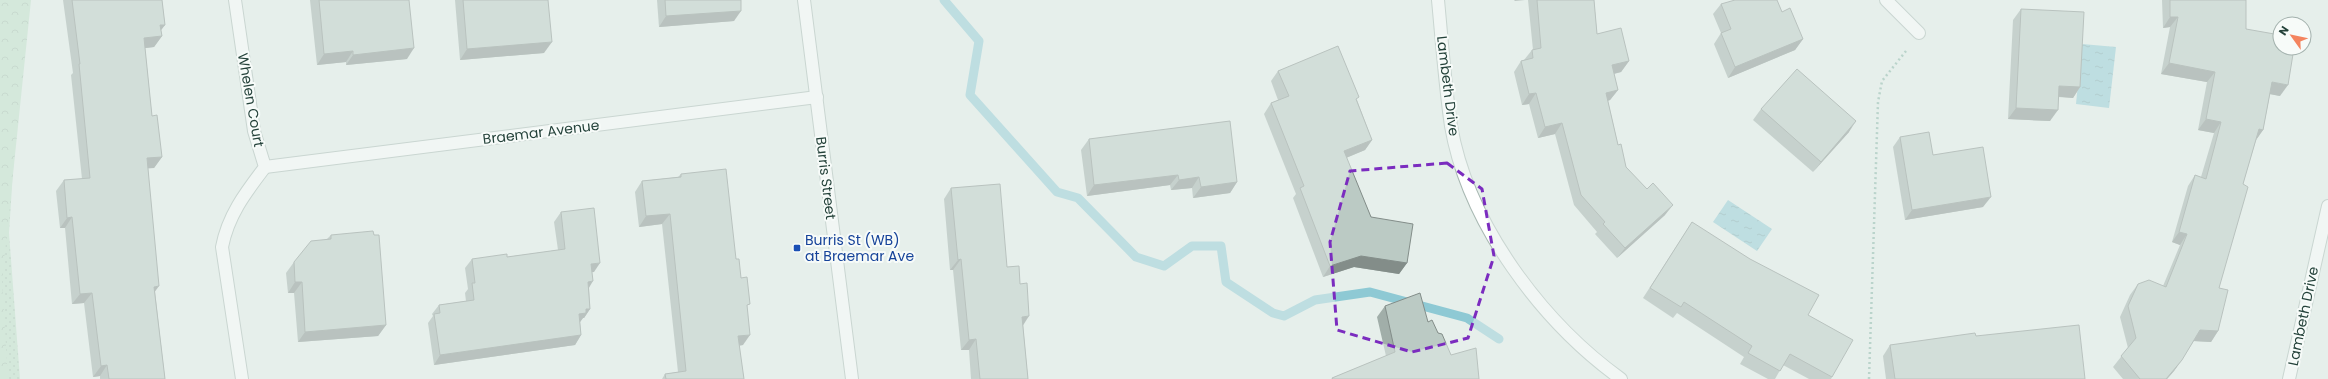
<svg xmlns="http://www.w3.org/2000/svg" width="2328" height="379" viewBox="0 0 2328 379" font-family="Poppins,sans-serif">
<defs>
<pattern id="grass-dots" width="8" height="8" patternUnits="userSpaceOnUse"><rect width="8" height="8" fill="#bfe0c8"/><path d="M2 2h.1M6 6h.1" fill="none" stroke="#a4c1ad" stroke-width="1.8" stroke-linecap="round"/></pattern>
<pattern id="forest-crowns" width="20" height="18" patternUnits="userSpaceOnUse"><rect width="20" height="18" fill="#bfe0c8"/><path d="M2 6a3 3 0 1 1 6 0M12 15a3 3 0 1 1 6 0" fill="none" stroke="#a4c1ad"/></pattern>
<pattern id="water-ripples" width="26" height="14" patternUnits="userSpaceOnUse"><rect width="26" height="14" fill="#8ec9d4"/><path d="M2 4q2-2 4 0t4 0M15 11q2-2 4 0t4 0" fill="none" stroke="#74a5ad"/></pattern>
</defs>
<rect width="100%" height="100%" fill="#e6efeb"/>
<polygon fill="url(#grass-dots)" points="0,0 24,0 9,233 20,379 0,379"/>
<polygon fill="url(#forest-crowns)" points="0,0 31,0 2,281 8,379 0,379"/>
<g fill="url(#water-ripples)">
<polygon points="2082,44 2116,47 2109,108 2076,104"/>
<polygon points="1728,200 1772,229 1757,251 1713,222"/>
</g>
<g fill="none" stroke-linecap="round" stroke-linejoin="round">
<polyline stroke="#8ec9d4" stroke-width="9" points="944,0 979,41 970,95 1057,192 1078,198 1136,257 1164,266 1192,246 1221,246 1226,282 1273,313 1284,316 1315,300 1370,292 1467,318 1499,339"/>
<defs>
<g id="minor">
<path d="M 235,0 L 254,131 L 265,167 C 246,192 228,215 222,247 L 242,379"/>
<polyline points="804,0 852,379"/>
<path d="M 1438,0 C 1442,42 1445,85 1451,126 C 1468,224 1542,322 1621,379"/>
<polyline points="1886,0 1919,33"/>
<polyline points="265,167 817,97"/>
<polyline points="2289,379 2328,206"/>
</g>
</defs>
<use href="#minor" stroke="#a8b8b2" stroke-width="14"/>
<polyline stroke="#86b3a5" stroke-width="2.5" stroke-dasharray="2 3" stroke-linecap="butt" points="1869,379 1878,102 1882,81 1906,51"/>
<use href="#minor" stroke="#fff" stroke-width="12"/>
</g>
<g fill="#a1aea9">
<polygon points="63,0 162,0 165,25 161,30 162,36 154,47 145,48 152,116 162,157 154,168 148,168 155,292 165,379 100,379 100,376 93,377 84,303 72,304 65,228 60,228 56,191 64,180 82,179 71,75 73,73"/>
<polygon points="310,0 409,0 407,59 346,65 346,62 317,65"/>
<polygon points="455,0 548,0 544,53 460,60"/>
<polygon points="657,0 741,0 734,21 659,27"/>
<polygon points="1528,0 1594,0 1597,34 1629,61 1621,72 1614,74 1618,90 1610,100 1608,101 1618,145 1626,167 1665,215 1617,258 1595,234 1597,232 1574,205 1555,134 1538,138 1529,104 1522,105 1514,72 1521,61 1524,60 1532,50 1533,50"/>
<polygon points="2162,0 2246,0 2246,29 2280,96 2270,94 2263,130 2256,140 2243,184 2219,288 2218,331 2211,342 2194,341 2174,371 2167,379 2123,379 2113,367 2128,348 2120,317 2130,295 2138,284 2163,286 2180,245 2172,242 2188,186 2195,175 2201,177 2214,133 2198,130 2207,82 2161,74 2170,27 2163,28"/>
<polygon points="1721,4 1782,12 1803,39 1795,50 1728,78 1714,44 1721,33 1713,14"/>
<polygon points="2021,9 2080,87 2073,98 2058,97 2050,121 2008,119 2013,20"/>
<polygon points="1278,71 1357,100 1372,140 1365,150 1346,158 1371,217 1407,263 1399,274 1354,267 1323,277 1293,198 1296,194 1264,114 1271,103 1278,100 1271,81"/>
<polygon points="1761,109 1849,132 1813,172 1753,120"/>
<polygon points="1900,137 1933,155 1983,207 1905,220 1893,147"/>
<polygon points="1089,139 1237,182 1230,193 1193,198 1192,188 1171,190 1170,185 1087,196 1081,150"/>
<polygon points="681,174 736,259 747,308 743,345 739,346 744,379 662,379 665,374 678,372 662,224 639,227 635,192 642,181 678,177"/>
<polygon points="951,188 1007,267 1023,325 1028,379 971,379 969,350 961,350 953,270 950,270 944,199"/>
<polygon points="561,212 594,272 592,272 589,288 590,309 584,318 583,318 580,322 581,335 575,345 434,365 428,323 433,316 432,314 439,305 466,301 465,293 468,289 465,268 472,259 507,257 558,250 554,222"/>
<polygon points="1692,222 1808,315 1832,377 1831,379 1809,379 1783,365 1775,379 1768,379 1740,364 1744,357 1677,313 1673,318 1643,298"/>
<polygon points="331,235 386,325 378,336 298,342 294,293 288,293 286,273 294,262 327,239"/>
<polygon points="1385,306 1428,322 1438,333 1451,355 1479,379 1331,379 1332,378 1386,356 1377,317"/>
<polygon points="1976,336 2085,379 1886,379 1883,356 1890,345"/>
</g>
<g fill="#838d89">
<polygon points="1515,0 1525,0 1514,1"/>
<polygon points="741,11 734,21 659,27 666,16"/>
<polygon points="2170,17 2178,17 2170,27 2163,28"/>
<polygon points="160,25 165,25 157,35"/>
<polygon points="162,36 154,47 137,49 144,38"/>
<polygon points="1803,39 1795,50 1728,78 1735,67"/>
<polygon points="552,42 544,53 460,60 467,49"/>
<polygon points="414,48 407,59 346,65 353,55"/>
<polygon points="353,51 346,62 317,65 324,54"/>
<polygon points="1629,61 1621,72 1604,76 1612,65"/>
<polygon points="2169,63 2215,72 2207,82 2161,74"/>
<polygon points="2272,82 2288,85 2280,96 2264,93"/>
<polygon points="2059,86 2080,87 2073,98 2052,96"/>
<polygon points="1618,90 1610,100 1598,103 1606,93"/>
<polygon points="1536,93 1529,104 1522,105 1529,94"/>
<polygon points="2016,108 2058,110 2050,121 2008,119"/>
<polygon points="2206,119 2221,122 2214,133 2198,130"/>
<polygon points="1856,121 1849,132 1813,172 1821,162"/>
<polygon points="1562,123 1555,134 1538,138 1545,127"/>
<polygon points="2259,129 2263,130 2256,140"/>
<polygon points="1372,140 1365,150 1336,162 1344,151"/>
<polygon points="162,157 154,168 140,169 147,158"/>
<polygon points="1178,175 1170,185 1087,196 1094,185"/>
<polygon points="1199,177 1192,188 1171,190 1179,180"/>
<polygon points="1237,182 1230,193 1193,198 1201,187"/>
<polygon points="1991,197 1983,207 1905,220 1912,210"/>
<polygon points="1673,205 1665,215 1617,258 1625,248"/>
<polygon points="670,214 662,224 639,227 646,216"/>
<polygon points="72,217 65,228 60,228 67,218"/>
<polygon points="2179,232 2187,234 2180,245 2172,242"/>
<polygon points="1361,256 1407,263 1399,274 1354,267 1323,277 1330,266"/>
<polygon points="961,259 953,270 950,270 958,260"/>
<polygon points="600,263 594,272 585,273 591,264"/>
<polygon points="593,281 587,291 588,282"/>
<polygon points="295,282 302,282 294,293 288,293"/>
<polygon points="159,286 151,297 154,287"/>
<polygon points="92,293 84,303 72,304 80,294"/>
<polygon points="586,309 590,309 584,318 583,318 580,322 579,314"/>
<polygon points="1029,316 1022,327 1022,317"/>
<polygon points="386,325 378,336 298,342 305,332"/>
<polygon points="2200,330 2218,331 2211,342 2193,341"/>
<polygon points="581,335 575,345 434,365 440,355"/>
<polygon points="750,335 743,345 731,346 738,336"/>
<polygon points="976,339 969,350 961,350 969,340"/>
<polygon points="2182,360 2174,371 2167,379 2166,379"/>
<polygon points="107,365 100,376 93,377 101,366"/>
</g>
<g fill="#bbcac4" stroke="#838d89">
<polygon points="72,0 162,0 165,25 160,25 162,36 144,38 152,116 157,115 162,157 147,158 159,286 154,287 165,379 109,379 107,365 101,366 92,293 80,294 72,217 67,218 64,180 90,178 79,64 80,64"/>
<polygon points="319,0 409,0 414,48 353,55 353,51 324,54"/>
<polygon points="463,0 548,0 552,42 467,49"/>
<polygon points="665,0 741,0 741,11 666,16"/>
<polygon points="1537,0 1594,0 1597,34 1621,28 1629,61 1612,65 1618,90 1606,93 1618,145 1621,144 1626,167 1647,189 1653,183 1673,205 1625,248 1603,224 1605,222 1581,195 1562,123 1545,127 1536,93 1529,94 1521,61 1533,58 1532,50 1541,48"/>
<polygon points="1735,0 1777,0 1782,12 1790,8 1803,39 1735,67 1721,33 1731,29 1721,4"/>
<polygon points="2170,0 2246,0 2246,29 2280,35 2280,48 2294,48 2288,85 2272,82 2263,130 2259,129 2243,184 2248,187 2219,288 2228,290 2218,331 2200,330 2182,360 2166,379 2140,379 2121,356 2136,338 2128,306 2138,284 2149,280 2166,287 2187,234 2179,232 2195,175 2206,179 2221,122 2206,119 2215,72 2169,63 2178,17 2170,17"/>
<polygon points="2021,9 2084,12 2080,87 2059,86 2058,110 2016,108"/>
<polygon points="1338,46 1359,97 1356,99 1372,140 1344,151 1371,217 1413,224 1407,263 1361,256 1330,266 1300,188 1304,186 1271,103 1289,96 1278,71"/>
<polygon points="1797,69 1856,121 1821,162 1761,109"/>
<polygon points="1230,121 1237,182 1201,187 1199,177 1179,180 1178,175 1094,185 1089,139"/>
<polygon points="1929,132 1933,155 1983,147 1991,197 1912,210 1900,137"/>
<polygon points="726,169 736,259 739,259 741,278 747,277 750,304 747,305 750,335 738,336 744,379 666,379 665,374 686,371 670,214 646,216 642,181 681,177 681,174"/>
<polygon points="1000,184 1007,267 1019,266 1020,284 1027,283 1029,316 1022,317 1028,379 980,379 976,339 969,340 961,259 958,260 951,188"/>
<polygon points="594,208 600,263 591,264 593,281 588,282 590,309 586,309 586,313 579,314 581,335 440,355 434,314 440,313 439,305 474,300 472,283 475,283 472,259 507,254 507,257 565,249 561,212"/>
<polygon points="1692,222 1750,259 1819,295 1808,315 1853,340 1832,377 1790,354 1780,371 1748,353 1752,346 1684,302 1681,307 1650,288"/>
<polygon points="373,231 374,235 379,235 386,325 305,332 302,282 295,282 294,262 311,241 331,239 331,235"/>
<polygon points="1420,293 1428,322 1432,320 1438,333 1442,334 1451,355 1476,348 1479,379 1333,379 1332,378 1395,352 1385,306"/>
<polygon points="2079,325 2085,379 1895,379 1890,345 1975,333 1976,336"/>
</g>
<path d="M0 0H2328V379H0ZM 1447,163 L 1482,189 L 1494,256 L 1468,338 L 1412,352 L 1337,330 L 1330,242 L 1350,171 Z" fill="#e6efeb" fill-opacity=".55" fill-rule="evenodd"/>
<path fill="none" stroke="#7b2cbf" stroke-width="3" stroke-dasharray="8 5" stroke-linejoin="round" d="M 1447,163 L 1482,189 L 1494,256 L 1468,338 L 1412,352 L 1337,330 L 1330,242 L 1350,171 Z"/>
<rect fill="#1a4fb4" stroke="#f7fbf9" stroke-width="1.5" x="793" y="244" width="8" height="8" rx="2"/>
<g text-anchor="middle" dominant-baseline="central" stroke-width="4" stroke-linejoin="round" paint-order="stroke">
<g font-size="14" fill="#24423a" stroke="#f7fbf9">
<text transform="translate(1448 86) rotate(83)">Lambeth Drive</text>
<text transform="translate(251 100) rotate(80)">Whelen Court</text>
<text transform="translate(541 132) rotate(-7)">Braemar Avenue</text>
<text transform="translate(826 178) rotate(83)">Burris Street</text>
<text transform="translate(2303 316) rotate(-78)">Lambeth Drive</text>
</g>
<g font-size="14" fill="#164399" stroke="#f7fbf9" text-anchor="start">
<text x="805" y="240">Burris St (WB)<tspan x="805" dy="16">at Braemar Ave</tspan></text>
</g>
</g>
<g transform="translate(2292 36) rotate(303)"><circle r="19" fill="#f7fbf9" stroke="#a3b1ad"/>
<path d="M0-3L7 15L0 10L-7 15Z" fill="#f4845f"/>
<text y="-6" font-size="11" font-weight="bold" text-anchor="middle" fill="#24423a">N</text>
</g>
</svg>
